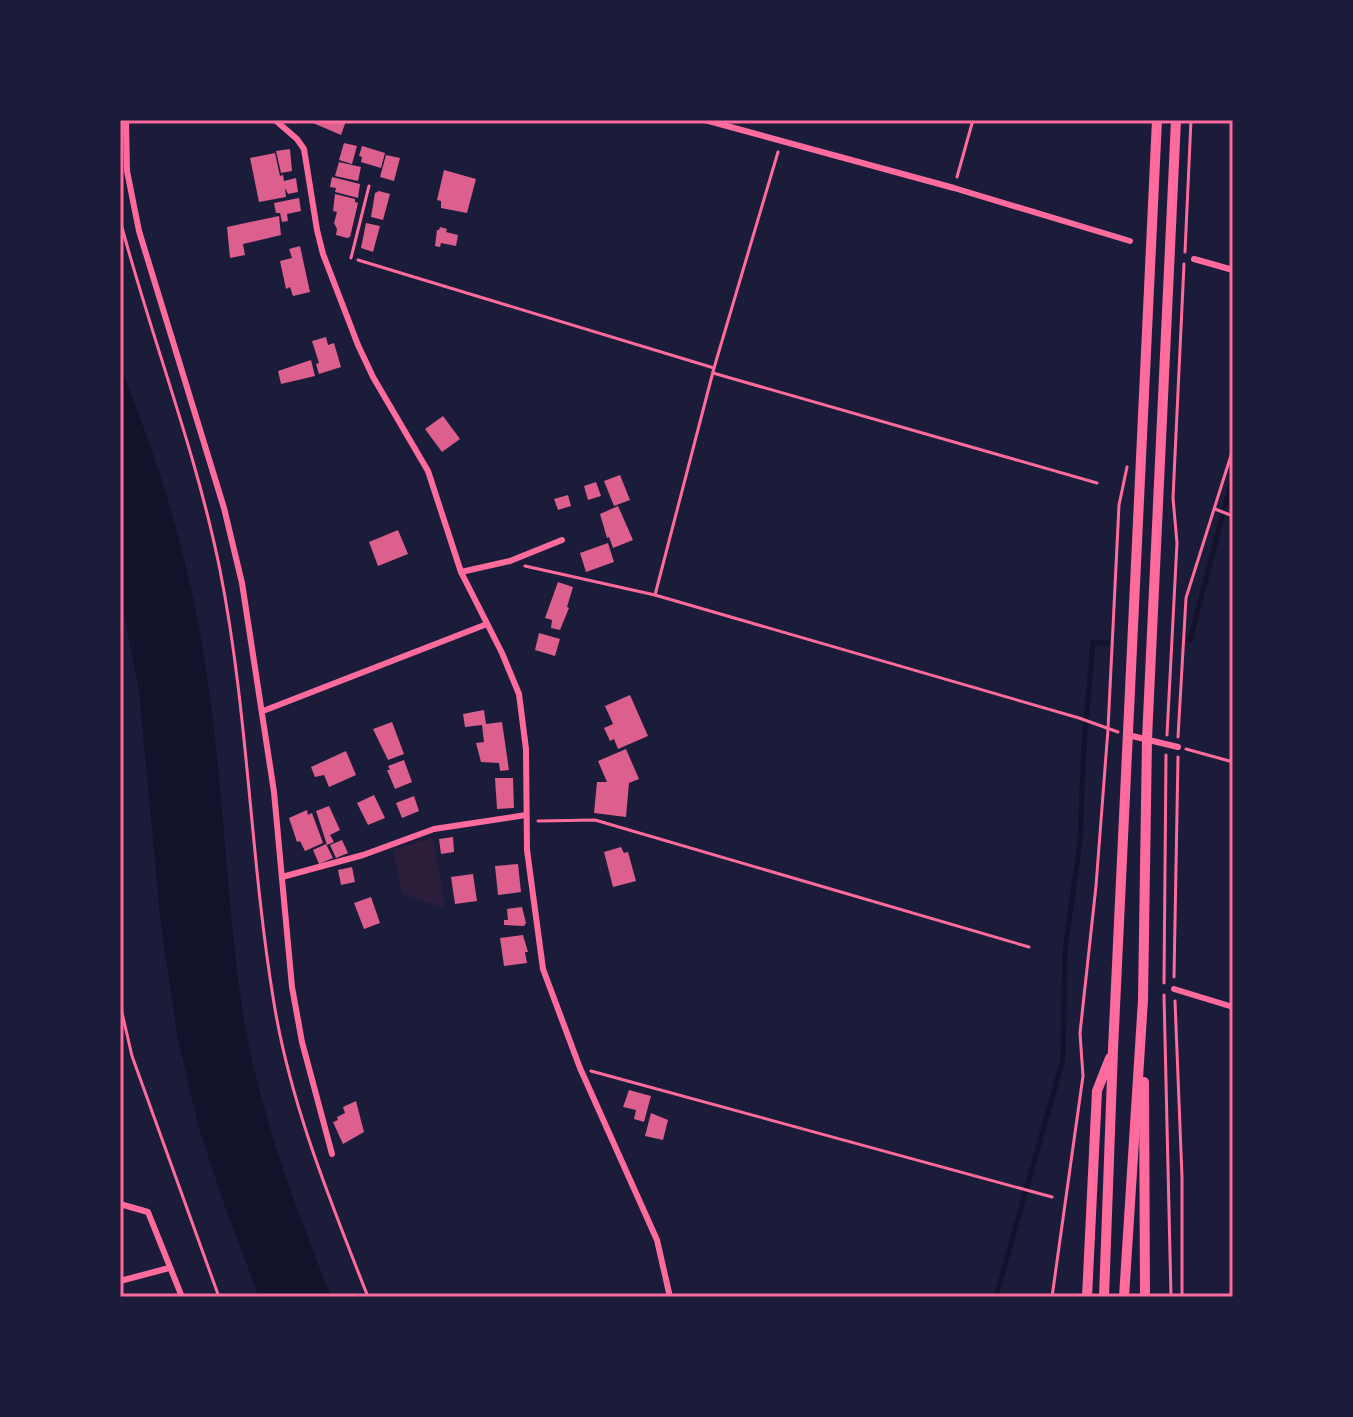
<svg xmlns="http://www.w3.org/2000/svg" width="1353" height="1417" viewBox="0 0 1353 1417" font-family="Jost,sans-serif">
<rect width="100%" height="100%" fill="#1b1b3a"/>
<polygon fill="#2a1e3b" points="433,837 445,908 402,894 393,850"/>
<path fill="#12122b" d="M 120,367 C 161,466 192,569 207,676 C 224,788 226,902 243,1014 C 259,1112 295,1205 331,1297 L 259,1297 L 224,1204 L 199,1128 L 178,1040 L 161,925 L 139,691 L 120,593 Z"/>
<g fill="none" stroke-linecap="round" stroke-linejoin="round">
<g stroke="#12122b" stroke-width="5">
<polyline points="1190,640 1233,475"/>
<polyline points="996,1297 1063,1059 1065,950 1080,842 1084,744 1093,643 1108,643"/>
</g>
</g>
<g fill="#dd5f8e">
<polygon points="306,120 345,120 346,121 341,135"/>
<polygon points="344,143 357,146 352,164 339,160"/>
<polygon points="362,146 385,153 381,168 361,162 362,157 359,156"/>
<polygon points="290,149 292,171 281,173 276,151"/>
<polygon points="275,153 280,176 283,175 284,181 296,178 298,192 288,194 285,188 286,197 259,202 250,158"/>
<polygon points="386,155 400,158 394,181 380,177"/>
<polygon points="339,162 361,167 358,181 335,176"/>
<polygon points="444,170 476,179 467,213 441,208 441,201 437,200"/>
<polygon points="332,177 360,184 358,198 335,192 336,188 330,187"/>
<polygon points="379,191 390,194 383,220 371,217 375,193"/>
<polygon points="335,194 355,199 355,202 358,203 350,237 347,238 336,235 337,229 334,223 337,212 333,211"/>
<polygon points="299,198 301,211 287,214 288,221 282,222 280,213 276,213 274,203"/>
<polygon points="279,216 281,235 243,244 245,255 230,258 227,227"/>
<polygon points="366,223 380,226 373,252 361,248"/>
<polygon points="440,227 447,229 446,232 458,235 456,246 441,243 440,247 435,246 437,230 439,230"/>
<polygon points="300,246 310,292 293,296 290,287 286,289 280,261 292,258 289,249"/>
<polygon points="326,337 328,345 334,343 341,367 319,374 316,364 319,363 312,341"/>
<polygon points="311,360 315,376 281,384 278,371"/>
<polygon points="443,416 460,439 442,452 425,429"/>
<polygon points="620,475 630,500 614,506 604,481"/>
<polygon points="596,482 601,496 588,500 584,486"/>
<polygon points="568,495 571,506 558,510 554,499"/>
<polygon points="618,506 633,540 613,548 609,537 607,538 600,514"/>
<polygon points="398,530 408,554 378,566 369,542"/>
<polygon points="608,543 614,562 586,572 580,553"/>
<polygon points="558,582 573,587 567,607 569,608 560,630 551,628 552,620 545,618"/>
<polygon points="539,633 560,639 555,656 535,650"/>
<polygon points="630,695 648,736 618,749 614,739 610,741 604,728 613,724 605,706"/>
<polygon points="484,710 486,724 502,722 509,770 500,771 499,763 481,762 476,743 484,742 482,725 465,727 463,714"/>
<polygon points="392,722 404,754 388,760 373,729"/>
<polygon points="626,749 639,779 629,783 626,817 594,813 597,782 607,782 598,761"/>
<polygon points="346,751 356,775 329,787 324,775 315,777 311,767"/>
<polygon points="404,760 412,782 395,789 387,770 390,770 388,766"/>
<polygon points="495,778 513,778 514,808 497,809"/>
<polygon points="374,795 385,818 368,825 357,803"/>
<polygon points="414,796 419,811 402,818 396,803"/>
<polygon points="329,806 340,830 330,835 334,842 327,845 316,811"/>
<polygon points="307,810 308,815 312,813 323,843 305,851 300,841 297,842 289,818"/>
<polygon points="453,837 454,852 441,854 439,839"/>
<polygon points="342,840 348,853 336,858 330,845"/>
<polygon points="326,844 333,858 319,864 313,850"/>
<polygon points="621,847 624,853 628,852 636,881 613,887 604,852"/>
<polygon points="518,864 521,892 498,895 495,866"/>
<polygon points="352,867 355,882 341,885 338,870"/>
<polygon points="473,874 477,901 455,904 451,877"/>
<polygon points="371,897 380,923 364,929 354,903"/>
<polygon points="522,907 526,923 524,926 504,925 504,920 508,920 507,909"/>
<polygon points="523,935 528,952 525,952 527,963 504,966 500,938"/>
<polygon points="629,1090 651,1096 644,1122 634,1119 636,1110 623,1107"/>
<polygon points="356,1101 364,1132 343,1144 333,1122 338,1120 337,1117 345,1113 343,1107"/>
<polygon points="651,1113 668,1120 663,1140 645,1136"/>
</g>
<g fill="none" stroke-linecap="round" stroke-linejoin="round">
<g stroke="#ff6b9d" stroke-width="3">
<polyline points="957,177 973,120"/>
<path d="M 120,220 C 151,337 196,451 220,570 C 248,711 250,855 273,997 C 289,1101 330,1200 368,1297"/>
<polyline points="1185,252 1191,120"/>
<polyline points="358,260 714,368"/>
<polyline points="713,373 1097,483"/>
<polyline points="1215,509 1233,516"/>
<polyline points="525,566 655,595 1079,718 1118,732"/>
<polyline points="655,595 714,368 778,152"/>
<polyline points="1167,735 1177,543 1173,498 1184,264"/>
<polyline points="1178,737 1186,598 1233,449"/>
<polyline points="1186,749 1233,762"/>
<polyline points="538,821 595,820 1029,947"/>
<polyline points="1174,977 1178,757"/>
<polyline points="1164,983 1166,755"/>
<polyline points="1164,995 1171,1297"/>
<polyline points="1175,1001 1182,1177 1182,1297"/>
<polyline points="120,1004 132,1056 219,1297"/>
<polyline points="591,1071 1052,1197"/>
<polyline points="1052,1297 1083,1076 1080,1033 1096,886 1108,729 1119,505 1127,467"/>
</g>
<polyline stroke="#ff6b9d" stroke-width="3" points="351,258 369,186"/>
<g stroke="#ff6b9d" stroke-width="6">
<polyline points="126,120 127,171 139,231 224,508 242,583 274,792 292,987 302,1042 332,1154"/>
<polyline points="275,120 297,139 304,149 317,230 323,254 358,345 373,377 428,471 461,572 502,653 519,694 526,749 527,850 543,969 580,1068 657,1240 670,1297"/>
<polyline points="705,120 954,188 1130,241"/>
<polyline points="1194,259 1233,270"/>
<polyline points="461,572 510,561 562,540"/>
<polyline points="263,711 487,624"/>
<polyline points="1128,735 1178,747"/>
<polyline points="282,877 363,855 434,829 526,815"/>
<polyline points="1174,989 1233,1007"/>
<polyline points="120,1204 148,1212 182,1297"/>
<polyline points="120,1281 169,1268"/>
</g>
<g stroke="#ff6b9d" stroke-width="10">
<polyline points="1144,1082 1145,1297"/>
<polyline points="1087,1297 1097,1091 1110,1058"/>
<polyline points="1104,1297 1113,1049 1157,120"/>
<polyline points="1124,1297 1143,1000 1147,739 1176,120"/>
</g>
</g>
<rect width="1353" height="1417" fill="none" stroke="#1b1b3a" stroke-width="244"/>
<rect x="122" y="122" width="1109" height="1173" fill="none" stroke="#ff6b9d" stroke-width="3"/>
</svg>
